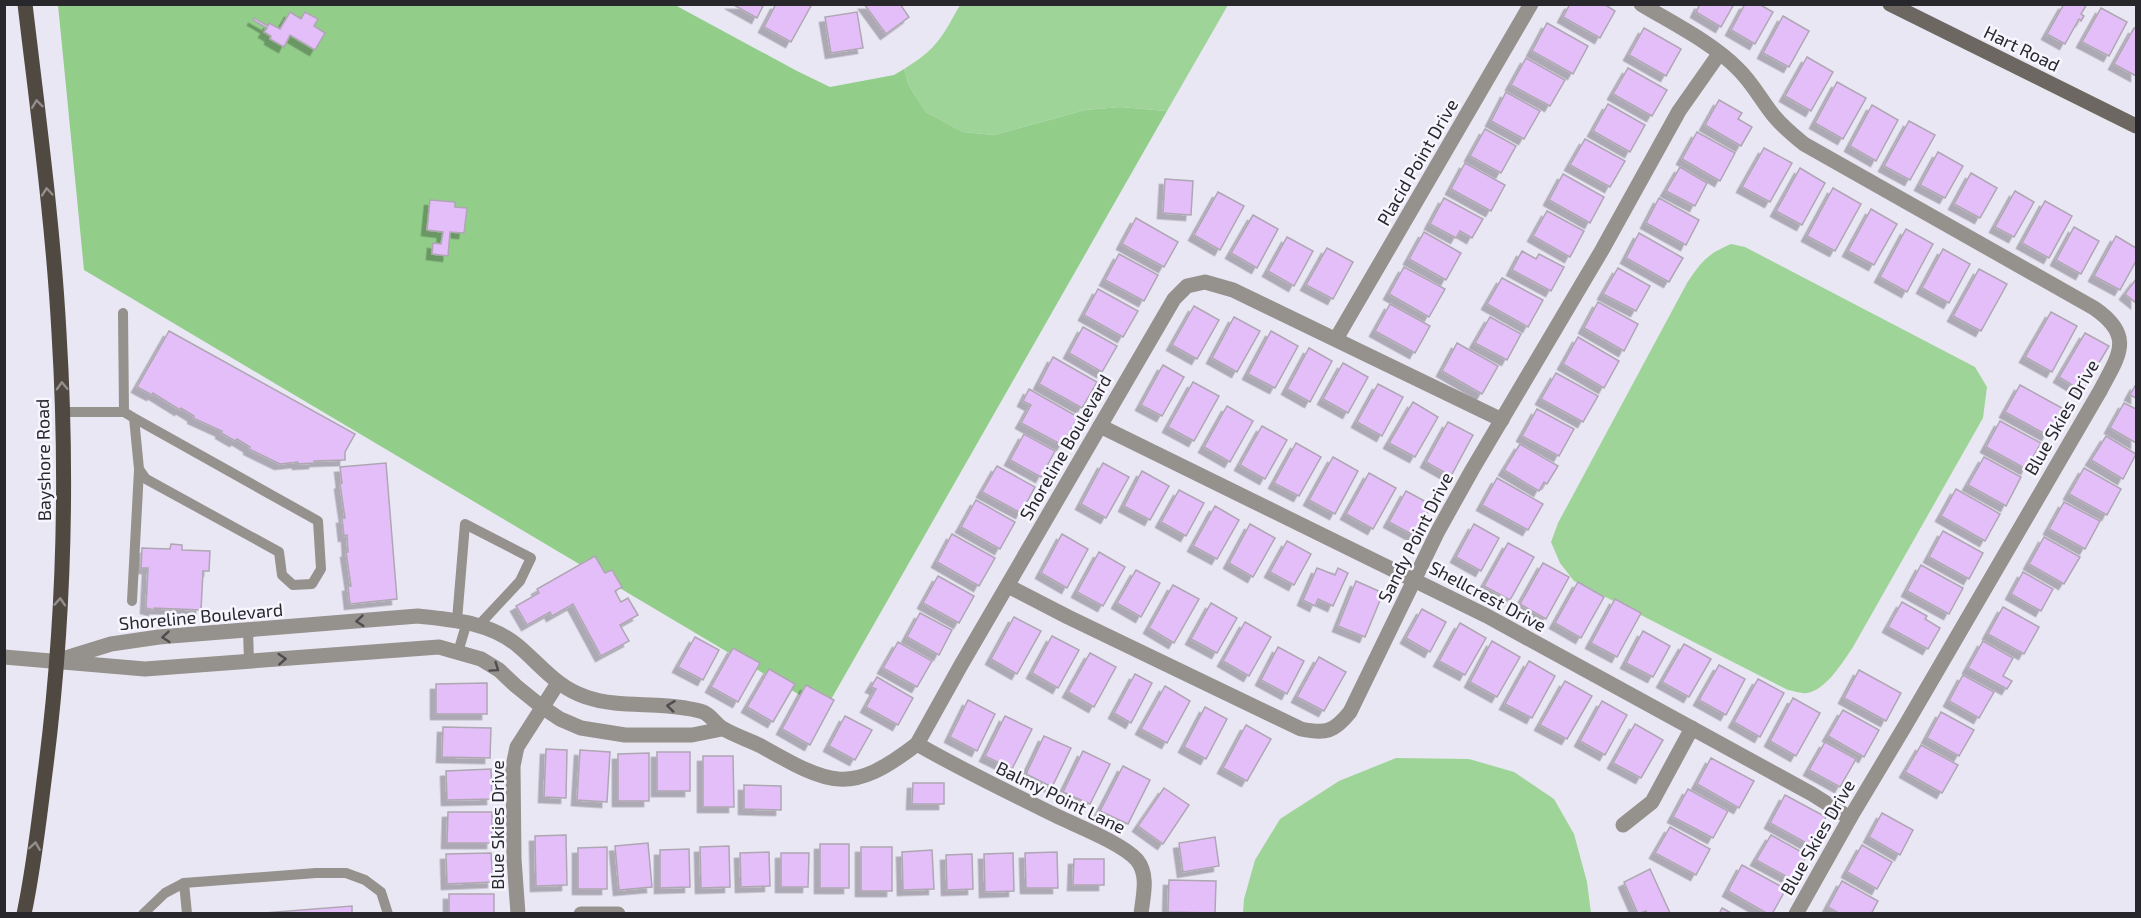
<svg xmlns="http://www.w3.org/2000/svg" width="2141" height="918" viewBox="0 0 2141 918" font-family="'Exo 2',sans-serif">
<defs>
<filter id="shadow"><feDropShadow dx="-5.5" dy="5.5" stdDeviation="0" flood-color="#0004"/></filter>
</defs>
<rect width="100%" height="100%" fill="#eae7f5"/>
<g fill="#9fd498">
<path d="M 960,5 L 1228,5 L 1167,111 L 1120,107 L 1085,110 L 994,135 L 963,132 L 926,112 L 909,86 L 904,69 C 937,49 942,37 960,5 Z"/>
<path d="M 1731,244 L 1745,247 L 1975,367 L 1987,387 L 1983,418 L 1853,647 C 1843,662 1826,690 1807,693 C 1801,694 1794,691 1788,690 L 1574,581 L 1560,563 L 1551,542 L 1558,523 L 1687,283 C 1701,262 1707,254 1731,244 Z"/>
<polygon points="1396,758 1469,759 1514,772 1554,799 1574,834 1587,882 1591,913 1243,913 1244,899 1255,860 1280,819 1339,781"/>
</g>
<polygon fill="#92ce8a" points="58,5 675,5 797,71 830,87 894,75 904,69 909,86 926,112 963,132 994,135 1085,110 1120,107 1167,111 825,710 84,270"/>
<g fill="#e4bef9" stroke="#aea7b2" stroke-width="1.5" filter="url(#shadow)">
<polygon points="732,4 764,4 757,18"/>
<polygon points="776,4 812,4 791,42 764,27"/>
<polygon points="864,4 900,4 909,17 886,34"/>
<polygon points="1570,4 1604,4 1615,11 1600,38 1563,17"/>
<polygon points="1700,4 1734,4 1721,27 1696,12"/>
<polygon points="1745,4 1759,4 1773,12 1755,44 1731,30"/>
<polygon points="2064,4 2087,4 2081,14 2084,16 2081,21 2079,19 2065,44 2047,34"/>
<polygon points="2101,8 2127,22 2109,56 2082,42"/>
<polygon points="290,12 301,19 305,12 318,19 314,26 325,33 315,50 290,35 284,47 270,39 271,36 264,32 267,28 253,20 254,18 268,26 269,23 280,29"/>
<polygon points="857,12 863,48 831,53 825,17"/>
<polygon points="1783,16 1809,31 1789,67 1763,53"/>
<polygon points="1547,23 1588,46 1573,74 1532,51"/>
<polygon points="1644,28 1681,49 1666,76 1629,55"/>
<polygon points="2134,28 2136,29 2136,76 2114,64"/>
<polygon points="1807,57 1833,72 1811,111 1785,96"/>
<polygon points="1526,58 1565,80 1550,106 1511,85"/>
<polygon points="1628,68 1667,90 1652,116 1613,94"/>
<polygon points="1837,82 1866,98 1843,139 1815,123"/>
<polygon points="1506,92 1540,111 1524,139 1491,121"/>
<polygon points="1719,100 1742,113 1738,119 1752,127 1741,146 1705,125"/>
<polygon points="1608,104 1645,125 1630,152 1593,131"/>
<polygon points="1872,105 1898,120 1876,161 1850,146"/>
<polygon points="1909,121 1935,135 1910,180 1884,166"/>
<polygon points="1485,129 1516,146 1501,173 1470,156"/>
<polygon points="1697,132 1735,153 1720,181 1682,159"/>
<polygon points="1585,139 1625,161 1610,187 1570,165"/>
<polygon points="1764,148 1792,163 1770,202 1742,187"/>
<polygon points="1938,152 1963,166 1945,198 1920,185"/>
<polygon points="1465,163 1505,185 1491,211 1451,189"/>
<polygon points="1680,167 1707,183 1695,206 1666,191"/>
<polygon points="1800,168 1825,183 1802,225 1776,211"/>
<polygon points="1971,173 1997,188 1980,218 1954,204"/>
<polygon points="1563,174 1604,197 1590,223 1549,200"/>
<polygon points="1165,179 1193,181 1191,215 1163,213"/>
<polygon points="1833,188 1861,204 1835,251 1807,236"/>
<polygon points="2015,191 2034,202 2014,237 1995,227"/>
<polygon points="1218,192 1244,206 1220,250 1194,235"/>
<polygon points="1444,198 1483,219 1472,238 1460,231 1456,238 1430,224"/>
<polygon points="1659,198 1699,220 1686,245 1646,223"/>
<polygon points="430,200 455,202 455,207 467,208 464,233 450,232 448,256 432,254 433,243 441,244 443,232 427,230"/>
<polygon points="2045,201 2072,216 2049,258 2022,243"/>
<polygon points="1871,209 1897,224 1874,265 1848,251"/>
<polygon points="1547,211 1584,231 1570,257 1533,236"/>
<polygon points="1253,215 1278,229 1257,268 1231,253"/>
<polygon points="1136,218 1178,242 1164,267 1122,244"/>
<polygon points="2074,227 2099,241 2081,274 2056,260"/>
<polygon points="1906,229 1933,244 1907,292 1880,277"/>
<polygon points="1424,232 1461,253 1446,280 1409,259"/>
<polygon points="1639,233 1683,258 1669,282 1626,258"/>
<polygon points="2116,236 2136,248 2136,261 2120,290 2094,276"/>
<polygon points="1287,237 1313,251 1294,286 1268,271"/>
<polygon points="1327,248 1353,262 1333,299 1306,285"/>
<polygon points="1943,249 1970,264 1949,303 1922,288"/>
<polygon points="1522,251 1536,259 1539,254 1564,267 1551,291 1512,270"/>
<polygon points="1119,254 1158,275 1144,301 1105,280"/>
<polygon points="1404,267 1445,289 1429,317 1389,294"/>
<polygon points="1618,268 1650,286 1636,311 1603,294"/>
<polygon points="1979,269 2007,284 1981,331 1953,316"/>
<polygon points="1502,278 1543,300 1528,327 1487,304"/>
<polygon points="2136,279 2136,303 2125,294"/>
<polygon points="1098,289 1138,311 1123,337 1084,315"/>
<polygon points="1598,302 1638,324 1624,351 1584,328"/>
<polygon points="1390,304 1430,326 1415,353 1375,331"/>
<polygon points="1194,306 1219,320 1197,359 1172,345"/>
<polygon points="2051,312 2077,326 2052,372 2025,357"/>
<polygon points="1234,317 1260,331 1237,372 1212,358"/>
<polygon points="1490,317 1521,334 1507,360 1475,343"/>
<polygon points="1083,327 1117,346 1102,372 1069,353"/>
<polygon points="169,331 355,434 345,452 345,460 314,461 314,463 298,464 298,462 280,464 249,449 250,447 237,439 235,441 221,433 222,431 193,418 194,416 181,408 180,410 153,393 152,395 137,387"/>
<polygon points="1271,331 1298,346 1275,388 1248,374"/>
<polygon points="2085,333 2109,346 2082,391 2059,377"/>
<polygon points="1578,337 1619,361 1604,388 1563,364"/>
<polygon points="1457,343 1498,366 1482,394 1442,371"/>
<polygon points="1309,348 1332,361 1310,402 1287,389"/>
<polygon points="1053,357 1097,382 1082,408 1039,384"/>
<polygon points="1343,363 1368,377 1348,413 1323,399"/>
<polygon points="1163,365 1184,377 1162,416 1141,405"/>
<polygon points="1556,373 1598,396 1583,422 1541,399"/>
<polygon points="1193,382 1219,396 1194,441 1168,427"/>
<polygon points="1378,384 1403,397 1382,436 1357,422"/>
<polygon points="2136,384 2136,398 2130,395"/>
<polygon points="2020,385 2062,408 2047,435 2005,412"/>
<polygon points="1029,389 1078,417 1062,445 1021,423 1031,405 1023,401"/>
<polygon points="1413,402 1438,417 1415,457 1389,443"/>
<polygon points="2124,403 2136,409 2136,443 2110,428"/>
<polygon points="1227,406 1253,421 1230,462 1204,447"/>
<polygon points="1537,409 1574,429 1559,456 1522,436"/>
<polygon points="2000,421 2041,443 2026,469 1986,447"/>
<polygon points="1448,422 1473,435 1451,476 1426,462"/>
<polygon points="1262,426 1287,440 1265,479 1240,465"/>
<polygon points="1024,434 1055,451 1041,477 1010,460"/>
<polygon points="2106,436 2136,454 2123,479 2091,460"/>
<polygon points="1296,443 1321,457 1299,496 1274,483"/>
<polygon points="1520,444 1558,466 1547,484 1544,482 1539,491 1504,470"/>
<polygon points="1333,457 1358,471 1335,514 1309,500"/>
<polygon points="1984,457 2021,477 2006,506 1968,485"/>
<polygon points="386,463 397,599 350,604 348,586 351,586 346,552 348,552 347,535 344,536 342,518 345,518 340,484 342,483 340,467"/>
<polygon points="1103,463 1129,477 1106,518 1081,504"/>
<polygon points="997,466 1035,487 1021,513 982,492"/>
<polygon points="2084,468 2121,489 2107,515 2069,494"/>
<polygon points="1142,471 1169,486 1150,520 1124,506"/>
<polygon points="1369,473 1396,488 1373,529 1346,514"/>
<polygon points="1497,478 1543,504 1528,530 1482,505"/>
<polygon points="1956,489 2000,514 1985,541 1941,516"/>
<polygon points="1179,490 1204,503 1186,536 1161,522"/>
<polygon points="1406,491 1432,505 1415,536 1389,522"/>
<polygon points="976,500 1015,522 1000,549 961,527"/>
<polygon points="2064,502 2100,521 2085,549 2049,529"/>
<polygon points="1215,506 1239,520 1217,559 1193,546"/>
<polygon points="1250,524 1275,538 1253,577 1229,563"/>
<polygon points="1474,524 1499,538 1481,571 1456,557"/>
<polygon points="1943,531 1983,553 1969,579 1929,557"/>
<polygon points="952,534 995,558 979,586 937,562"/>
<polygon points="1062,534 1088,549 1067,588 1041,573"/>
<polygon points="2044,537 2080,557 2064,584 2029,564"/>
<polygon points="1287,541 1311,554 1294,585 1270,572"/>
<polygon points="1508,543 1534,557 1510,600 1484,586"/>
<polygon points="171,544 182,545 182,550 210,551 209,571 203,571 201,610 154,608 154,610 146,608 148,568 141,568 142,548 170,549"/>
<polygon points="1099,552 1125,567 1103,606 1077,592"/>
<polygon points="595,556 605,573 612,570 622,587 615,591 621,602 628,598 638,615 620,625 629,641 601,656 573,604 552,616 550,612 527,625 516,606 539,593 537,589"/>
<polygon points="1543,563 1569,577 1546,619 1520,604"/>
<polygon points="1921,565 1963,588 1949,614 1907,591"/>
<polygon points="1317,568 1335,575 1338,568 1348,573 1333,606 1318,599 1315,606 1303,600"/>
<polygon points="1136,570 1160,583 1141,617 1117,603"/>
<polygon points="2023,572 2053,589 2041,611 2011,594"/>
<polygon points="938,576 974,596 959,623 923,603"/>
<polygon points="1356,581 1383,593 1365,637 1338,626"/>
<polygon points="1578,582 1604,597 1581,638 1555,623"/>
<polygon points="1173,585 1199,599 1174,643 1149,628"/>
<polygon points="1615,599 1641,613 1617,657 1591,643"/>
<polygon points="1902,602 1927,616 1925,619 1940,628 1928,649 1888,627"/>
<polygon points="1211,603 1237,618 1217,653 1191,639"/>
<polygon points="2003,607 2039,627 2024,654 1988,634"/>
<polygon points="1422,609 1446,622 1430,652 1406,638"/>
<polygon points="920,613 952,630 939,655 907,637"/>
<polygon points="1014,617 1041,631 1017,674 991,659"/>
<polygon points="1245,622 1271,637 1249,676 1223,661"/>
<polygon points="1460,623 1486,638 1465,675 1439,661"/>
<polygon points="1643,631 1670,646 1653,677 1626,663"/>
<polygon points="1052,636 1079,650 1058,688 1032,673"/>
<polygon points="695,637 719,650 703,680 678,667"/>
<polygon points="1492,641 1520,657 1497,697 1470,682"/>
<polygon points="1983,641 2013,658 2003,676 2012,681 2007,689 1968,668"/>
<polygon points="898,642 932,661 917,687 883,668"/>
<polygon points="1684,644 1711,659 1689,697 1662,682"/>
<polygon points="1278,647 1304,661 1287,694 1261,680"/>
<polygon points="733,648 760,663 738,702 711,687"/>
<polygon points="1090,653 1116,667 1094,707 1068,692"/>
<polygon points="1319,657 1346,672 1324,711 1297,697"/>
<polygon points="1529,661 1555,676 1532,718 1505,704"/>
<polygon points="1719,665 1745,679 1726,715 1699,700"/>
<polygon points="769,669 795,684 773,722 747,707"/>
<polygon points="1859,670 1901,693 1886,721 1844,698"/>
<polygon points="1135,674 1152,683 1131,723 1114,713"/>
<polygon points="1963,675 1994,692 1979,718 1949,701"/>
<polygon points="877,677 913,698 898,725 866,707 876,689 871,687"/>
<polygon points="1758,679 1784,693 1760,737 1734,722"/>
<polygon points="1565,681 1592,696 1567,739 1540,725"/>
<polygon points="487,683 487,714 436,714 436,684"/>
<polygon points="806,685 834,700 810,745 782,729"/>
<polygon points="1165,686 1190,701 1167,743 1141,729"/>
<polygon points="1793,698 1820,713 1796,756 1770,741"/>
<polygon points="968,700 995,714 977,751 950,737"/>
<polygon points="1602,701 1627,715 1605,755 1580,741"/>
<polygon points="1205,707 1227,719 1206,759 1184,747"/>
<polygon points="1843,710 1879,730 1864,757 1828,736"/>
<polygon points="1941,712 1974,730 1959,756 1927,738"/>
<polygon points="845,716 872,730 855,760 829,746"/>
<polygon points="1005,716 1032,729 1012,769 985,756"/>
<polygon points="1635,724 1663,740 1641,778 1613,763"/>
<polygon points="1246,725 1271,739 1247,781 1223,768"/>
<polygon points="443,727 491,728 490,758 442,757"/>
<polygon points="1044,736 1071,748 1052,787 1026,774"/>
<polygon points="1825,742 1856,759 1840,787 1809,770"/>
<polygon points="1921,745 1958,765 1942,793 1905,772"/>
<polygon points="546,749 567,750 566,798 544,797"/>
<polygon points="580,750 610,752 607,802 577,800"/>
<polygon points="1083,751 1110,764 1090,804 1063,792"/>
<rect x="657" y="752" width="33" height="39"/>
<polygon points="649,753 649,801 618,801 618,754"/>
<polygon points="703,756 733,756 734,807 703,807"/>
<polygon points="1711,758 1754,781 1739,808 1697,784"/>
<polygon points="1123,766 1150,780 1128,824 1100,811"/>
<polygon points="491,769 492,799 447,800 446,771"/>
<polygon points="913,783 944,783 944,804 912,804"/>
<polygon points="744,785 781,786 781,810 744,809"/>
<polygon points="1164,788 1189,805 1163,844 1138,826"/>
<polygon points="1688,789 1728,811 1713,838 1673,817"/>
<polygon points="1785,795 1826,817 1810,845 1770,823"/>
<polygon points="448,812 492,812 492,843 447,843"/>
<polygon points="1882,813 1913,830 1900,855 1869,837"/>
<polygon points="1670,827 1710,849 1696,875 1655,853"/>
<polygon points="566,835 567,885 536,886 535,836"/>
<polygon points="1771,835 1807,855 1793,880 1756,860"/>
<polygon points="1215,837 1219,866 1183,872 1179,843"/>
<polygon points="648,843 652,887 619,890 615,846"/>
<rect x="820" y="844" width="29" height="44"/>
<polygon points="1862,845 1892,862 1877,889 1847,872"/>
<polygon points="729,846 730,887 701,888 700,847"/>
<polygon points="607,847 607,889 578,889 578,848"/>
<rect x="861" y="847" width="31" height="44"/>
<polygon points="689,849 690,887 660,888 660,850"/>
<polygon points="932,850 934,889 903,890 902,852"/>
<polygon points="769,852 770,886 741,887 740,853"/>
<polygon points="1057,852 1058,888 1026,888 1025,853"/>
<polygon points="491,853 493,882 447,884 446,854"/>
<polygon points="781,853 809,853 808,887 781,887"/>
<polygon points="1013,853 1014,891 985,892 984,854"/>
<polygon points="972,854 973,889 947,890 946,855"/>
<polygon points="1074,859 1104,859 1104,885 1073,885"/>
<polygon points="1742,865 1786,889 1772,914 1768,914 1728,891"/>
<polygon points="1650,869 1670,913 1670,914 1647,914 1646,911 1638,914 1624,882"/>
<polygon points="1169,880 1216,881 1215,913 1168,912"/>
<polygon points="1842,881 1878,901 1871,914 1840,914 1828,907"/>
<rect x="449" y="894" width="45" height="20"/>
<polygon points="352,906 352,914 251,914"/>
<polygon points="1722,908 1733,914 1719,914"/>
</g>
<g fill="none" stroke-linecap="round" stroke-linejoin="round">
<g stroke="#95918c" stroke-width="10">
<polyline points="123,313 124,412"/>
<polyline points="62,412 124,412 134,418 318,521 321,569 312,584 293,585 282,575 279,552 146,479 139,469 134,418"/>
<polyline points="132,601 139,470"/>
<polyline points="457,620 465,524 531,558 520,581 479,625"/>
<polyline points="248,631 249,661"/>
<polyline points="458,652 467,622"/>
<polyline points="184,883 316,873 346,873 365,880 381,892 388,914"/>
<polyline points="143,914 165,893 184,883 187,914"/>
</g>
<g stroke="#95918c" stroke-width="15">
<path d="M 1641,4 C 1672,23 1711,42 1737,68 C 1752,82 1761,100 1774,116 C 1783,127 1793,135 1804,144 L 2094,308 C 2135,336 2119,355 2100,391 L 1905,726 L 1850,818 L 1796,914"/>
<polyline points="1336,339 1531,4"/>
<polyline points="1100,426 1487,616 1812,794 1850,818"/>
<path d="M 1008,586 L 1068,617 L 1301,729 C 1326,734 1334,732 1350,712 L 1438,531 L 1472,470 L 1602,250 L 1679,111 L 1719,54"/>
<polyline points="4,657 145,669 439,647 481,659 499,670 516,686 542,707 560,719 581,728 625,735 692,735 722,729"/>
<path d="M 56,661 L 111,644 L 159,637 L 418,616 C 453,620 489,622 517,645 C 540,664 557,688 586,697 C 618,708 652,702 685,708 C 691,709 698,710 703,712 C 711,715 716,725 724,729 C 736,736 749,740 761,746 C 830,785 850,796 917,744 L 961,665 L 1174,299 L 1187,286 L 1205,282 L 1233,290 L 1502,420"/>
<path d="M 917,744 C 964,771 1012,794 1061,818 C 1080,827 1123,844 1137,860 C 1149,875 1143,896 1141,914"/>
<polyline points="1623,825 1652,802 1692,728"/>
<polyline points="518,914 514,859 513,766 517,747 558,683"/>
<polyline points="581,914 618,914"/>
</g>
<polyline stroke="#6c6760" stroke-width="15" points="1890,4 2136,126"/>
<path stroke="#504941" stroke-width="15" d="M 24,914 C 34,867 39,820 45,773 C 64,627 68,480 59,333 C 53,223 38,114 25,4"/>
</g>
<defs><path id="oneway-chevron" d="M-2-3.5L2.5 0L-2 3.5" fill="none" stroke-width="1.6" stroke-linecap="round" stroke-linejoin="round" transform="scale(1.5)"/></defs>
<g stroke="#938e8d">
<use href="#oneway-chevron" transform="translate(37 104) rotate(-97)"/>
<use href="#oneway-chevron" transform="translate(47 192) rotate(-95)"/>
<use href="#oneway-chevron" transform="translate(62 386) rotate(-92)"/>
<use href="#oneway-chevron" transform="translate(60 602) rotate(-86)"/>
<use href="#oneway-chevron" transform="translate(35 846) rotate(-81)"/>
</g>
<g stroke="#4e4c4e">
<use href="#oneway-chevron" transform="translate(360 621) rotate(175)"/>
<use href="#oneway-chevron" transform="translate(166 637) rotate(175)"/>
<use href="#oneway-chevron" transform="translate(282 659) rotate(-4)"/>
<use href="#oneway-chevron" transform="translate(495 668) rotate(35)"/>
<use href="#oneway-chevron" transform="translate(671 706) rotate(-173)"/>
</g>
<g text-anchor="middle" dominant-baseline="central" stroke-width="5" stroke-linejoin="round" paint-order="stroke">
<g font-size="18" fill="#28272c" stroke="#f7f6fe">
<text transform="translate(2022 48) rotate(26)">Hart Road</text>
<text transform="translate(1417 162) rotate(-60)">Placid Point Drive</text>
<text transform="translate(2061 417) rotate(-60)">Blue Skies Drive</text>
<text transform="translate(1065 447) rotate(-60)">Shoreline Boulevard</text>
<text transform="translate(43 460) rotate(-91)">Bayshore Road</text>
<text transform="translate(1415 537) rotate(-63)">Sandy Point Drive</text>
<text transform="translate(1488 596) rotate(28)">Shellcrest Drive</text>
<text transform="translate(201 616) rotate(-5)">Shoreline Boulevard</text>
<text transform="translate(1061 797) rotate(26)">Balmy Point Lane</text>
<text transform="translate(497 825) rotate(-90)">Blue Skies Drive</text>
<text transform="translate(1817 837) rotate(-60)">Blue Skies Drive</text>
</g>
</g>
<rect width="2141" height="918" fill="none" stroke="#28272c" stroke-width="12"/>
</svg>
